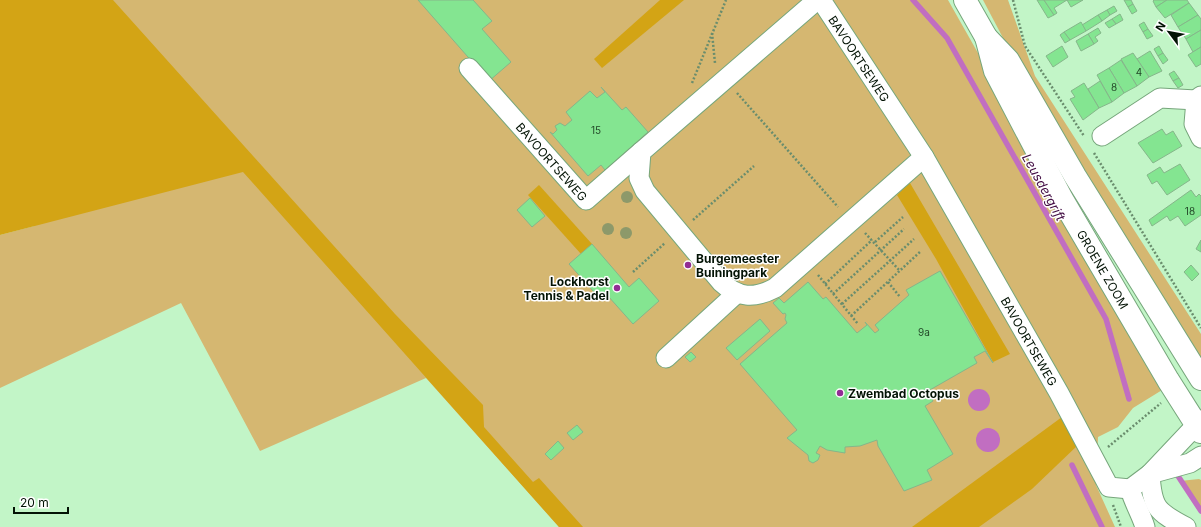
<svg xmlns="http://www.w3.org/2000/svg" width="1201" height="527" viewBox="0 0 1201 527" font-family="Inter,sans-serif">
<rect width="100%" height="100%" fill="#c2f5c7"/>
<g fill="#d5b771">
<polygon points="90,0 948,0 1167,387 1133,408 1118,427 1098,437 1096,485 1115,527 559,527 426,378 260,451 181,303 0,388 0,235 34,226"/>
<polygon points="983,0 1008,0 1035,76 1201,334 1201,364 1012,55"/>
<polygon points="1199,479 1201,480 1201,509 1180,481"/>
</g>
<g fill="#d3a415">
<polygon points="0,0 113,0 395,314 483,405 484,427 533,482 539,478 583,527 559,527 243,172 0,235"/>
<polygon points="660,0 684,0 602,68 594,59"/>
<polygon points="910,183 1010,354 993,362 936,259 897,195"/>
<polygon points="539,185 592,244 581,254 528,195"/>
<polygon points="1062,417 1078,445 1032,489 979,527 912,527"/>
</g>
<g fill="#c16ec1">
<circle cx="979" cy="400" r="11"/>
<circle cx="988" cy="440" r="12"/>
</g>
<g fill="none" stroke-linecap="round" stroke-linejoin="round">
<g stroke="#c16ec1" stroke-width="5.5">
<polyline points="913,0 947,38 1106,319 1129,399"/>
<polyline points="1072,465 1102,527"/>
<polyline points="1178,476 1201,511"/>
</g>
</g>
<g fill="#84e591" stroke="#85b68a">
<polygon points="418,0 473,0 492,21 482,29 511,62 489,81"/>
<polygon points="1037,0 1044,0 1054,15 1048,18"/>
<polygon points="1044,0 1067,0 1054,8 1057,13 1054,15"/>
<polygon points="1067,0 1083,0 1071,7"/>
<polygon points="1124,0 1131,0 1133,4 1128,7"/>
<polygon points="1154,0 1167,0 1156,7 1153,1"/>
<polygon points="1167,0 1187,0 1189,3 1165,18 1156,7"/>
<polygon points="1189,3 1198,15 1178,27 1171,15"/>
<polygon points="1133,4 1137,11 1132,14 1128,7"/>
<polygon points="1114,6 1117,11 1110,15 1107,10"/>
<polygon points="1107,10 1110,15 1102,21 1098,15"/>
<polygon points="1120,14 1123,20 1116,24 1112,19"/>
<polygon points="1098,15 1102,21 1086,31 1082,25"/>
<polygon points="1198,15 1201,19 1201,30 1186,39 1178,27"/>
<polygon points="1112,19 1116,24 1109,28 1105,23"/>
<polygon points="1081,22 1086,31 1070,40 1064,32"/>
<polygon points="1144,22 1148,29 1143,32 1139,25"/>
<polygon points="1098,28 1101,33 1095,37 1098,41 1094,44 1088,34"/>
<polygon points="1148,29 1153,36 1147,39 1143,32"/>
<polygon points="1201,30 1201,47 1193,52 1186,39"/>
<polygon points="1064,32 1070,40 1065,43 1060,35"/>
<polygon points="1088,34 1094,44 1081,51 1076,41"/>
<polygon points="1062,46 1068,57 1053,67 1046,56"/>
<polygon points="1159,46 1163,53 1158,56 1154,49"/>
<polygon points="1201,47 1201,64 1196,67 1188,55"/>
<polygon points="1150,51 1162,71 1149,77 1137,59"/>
<polygon points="1133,53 1149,77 1137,86 1121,59"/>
<polygon points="1163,53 1168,60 1163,64 1158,56"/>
<polygon points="1121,60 1137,86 1124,93 1109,68"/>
<polygon points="1109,68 1124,93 1112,102 1097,75"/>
<polygon points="1174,71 1179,78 1173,81 1169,74"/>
<polygon points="1179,78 1183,85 1178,88 1173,81"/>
<polygon points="1100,81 1112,102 1099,108 1088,89"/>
<polygon points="1084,83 1099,108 1083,120 1070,99 1075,97 1071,91"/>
<polygon points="601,87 622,110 626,107 648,132 605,170 601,165 588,176 550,132 553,134 557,130 555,126 560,123 565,126 572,120 566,112 590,91 597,98 605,92"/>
<polygon points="1162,129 1166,135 1173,131 1182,146 1153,163 1138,143"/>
<polygon points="1180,164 1190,180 1167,195 1157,181 1152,184 1147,175 1160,167 1164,173"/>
<polygon points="1191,190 1196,197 1199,194 1201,196 1201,215 1185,226 1178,216 1170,221 1167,216 1152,226 1149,220"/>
<polygon points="530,198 545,216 532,227 517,210"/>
<polygon points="1201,240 1201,252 1196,249"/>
<polygon points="592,244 629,287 639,278 659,301 633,324 608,296 602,301 569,264"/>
<polygon points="1191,265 1199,274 1192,281 1184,272"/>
<polygon points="940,271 993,363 985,351 974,357 977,363 928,391 933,401 925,406 953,454 927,470 932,480 904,491 878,446 877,440 860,446 845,447 845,453 827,450 820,446 816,453 820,455 818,460 813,463 809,461 808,455 787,438 797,430 740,364 787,323 785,319 786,315 785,313 783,314 773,303 779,298 784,303 808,282 823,299 826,297 857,333 867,325 865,322 875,333 879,330 875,325 909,295 906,290"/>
<polygon points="760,319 770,331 737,360 726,348"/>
<polygon points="691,352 696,357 690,362 685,357"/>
<polygon points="577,425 583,432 573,440 567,433"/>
<polygon points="558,441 564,448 551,460 545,454"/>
</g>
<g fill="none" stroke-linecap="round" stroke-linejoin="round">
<defs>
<g id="minor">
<path d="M 817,0 L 641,152 L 639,178 L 645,191 L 721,282 C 738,298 754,299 775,288 L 924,157"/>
<path id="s1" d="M 821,0 L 924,157 L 1059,393 L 1109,487 L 1130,489 L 1150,474 L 1201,420"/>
<path id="s2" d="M 469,68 L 586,200 L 641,152"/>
<polyline points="1201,96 1196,100 1194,124 1201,138"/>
<polyline points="1102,136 1160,98 1196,100"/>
<polyline points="666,358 737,293"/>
<path d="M 1150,474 C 1152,508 1157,512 1186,527"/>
<polyline points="1150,474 1190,463 1201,456"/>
<path d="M 1130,489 C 1134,503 1141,514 1145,527"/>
</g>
<g id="major">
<polyline points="965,0 986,37 1008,60 1075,176 1201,379"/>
<path id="s3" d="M 986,37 L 995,71 L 1062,199 L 1168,380 L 1201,432"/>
</g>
</defs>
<use href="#minor" stroke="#76a67b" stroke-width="21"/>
<use href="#major" stroke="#76a67b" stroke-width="24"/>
<g stroke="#6a8d6d" stroke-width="2.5" stroke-dasharray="2 2" stroke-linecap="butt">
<polyline points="1013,0 1025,46 1084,136"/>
<polyline points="712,33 715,63"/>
<polyline points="692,83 726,0"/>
<polyline points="737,93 838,207"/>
<polyline points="1094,153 1201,328"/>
<polyline points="693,220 754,166"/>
<polyline points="865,233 900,271"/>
<polyline points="875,242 903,217"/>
<polyline points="633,272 665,243"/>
<polyline points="818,275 858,324"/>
<polyline points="888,282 900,297"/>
<polyline points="825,284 872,240"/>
<polyline points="833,294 904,229"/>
<polyline points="842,304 914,239"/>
<polyline points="851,316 921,251"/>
<polyline points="1108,447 1161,403"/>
<polyline points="1113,505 1121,527"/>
</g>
<use href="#minor" stroke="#fff" stroke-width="19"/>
<use href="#major" stroke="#fff" stroke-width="22"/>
</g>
<g fill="#8d996a">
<circle cx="627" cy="197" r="6"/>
<circle cx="608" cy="229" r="6"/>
<circle cx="626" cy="233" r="6"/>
</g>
<g fill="#922d94" stroke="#fff" stroke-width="1.5">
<circle cx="688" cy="265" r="4"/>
<circle cx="617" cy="288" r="4"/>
<circle cx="840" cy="393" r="4"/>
</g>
<g text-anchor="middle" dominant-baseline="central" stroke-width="3" stroke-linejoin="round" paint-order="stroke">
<g font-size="10" fill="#234828">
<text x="1139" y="72">4</text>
<text x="1114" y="87">8</text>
<text x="596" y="130">15</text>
<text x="1190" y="211">18</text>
<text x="924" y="332">9a</text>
</g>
<g font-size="12" fill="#031305" stroke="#fff">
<text stroke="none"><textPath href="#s1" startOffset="70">BAVOORTSEWEG</textPath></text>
<text stroke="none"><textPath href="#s2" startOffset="125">BAVOORTSEWEG</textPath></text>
<text stroke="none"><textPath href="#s3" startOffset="261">GROENE ZOOM</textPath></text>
<text stroke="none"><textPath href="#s1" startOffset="400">BAVOORTSEWEG</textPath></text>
</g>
<g font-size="12" font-weight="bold" fill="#031305" stroke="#fff" text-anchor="start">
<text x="696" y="258">Burgemeester<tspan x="696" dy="14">Buiningpark</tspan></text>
<text x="609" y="281" text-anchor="end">Lockhorst<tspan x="609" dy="14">Tennis &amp; Padel</tspan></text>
<text x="848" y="393">Zwembad Octopus</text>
</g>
<g font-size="13" font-style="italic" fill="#440f45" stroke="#fff">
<text transform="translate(1044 187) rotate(61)">Leusdergrift</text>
</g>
</g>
<g transform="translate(1169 32) rotate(302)" stroke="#ffffff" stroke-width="3" paint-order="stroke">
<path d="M0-3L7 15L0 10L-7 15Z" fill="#031305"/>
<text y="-6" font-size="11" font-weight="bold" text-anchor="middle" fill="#031305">N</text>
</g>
<path d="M14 507v6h54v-6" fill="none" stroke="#031305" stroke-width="2"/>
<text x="20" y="507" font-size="12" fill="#031305" stroke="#ffffff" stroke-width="3" paint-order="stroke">20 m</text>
</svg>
